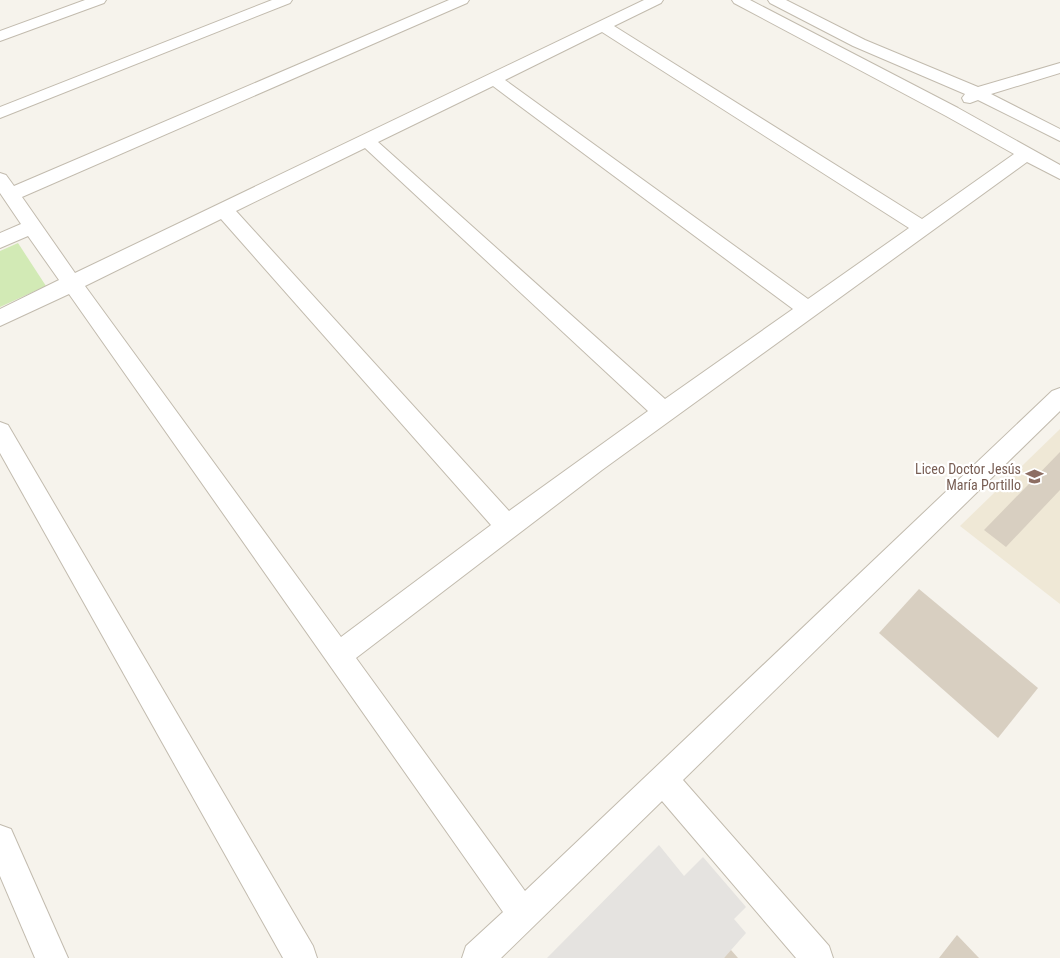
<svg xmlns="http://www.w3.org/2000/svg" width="1060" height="958" viewBox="0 0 1060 958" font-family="'Roboto Condensed',sans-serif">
<rect width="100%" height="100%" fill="#f6f3ec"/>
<polygon fill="#efe8d6" points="1060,429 1060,604 960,526"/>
<polygon fill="#d2eab5" points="18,243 46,286 0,307 0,251"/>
<polygon fill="#e5e3e0" points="659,845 684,876 703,857 746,907 734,919 746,933 724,958 547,958"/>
<g fill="#d8cfc1">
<polygon points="1060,452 1060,490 1006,547 984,530"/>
<polygon points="919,589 1038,688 998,738 879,633"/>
<polygon points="957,935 979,958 939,958"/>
<polygon points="731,950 738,958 724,958"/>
</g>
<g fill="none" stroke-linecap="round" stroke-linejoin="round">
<defs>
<g id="street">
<polygon points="85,0 106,0 104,3 0,41 0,31"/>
<polygon points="272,0 292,0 290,3 0,118 0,107"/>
<path d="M 449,0 L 469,0 L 467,3 L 22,197 L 75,273 L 644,0 L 663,0 L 661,3 L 614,26 L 922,219 L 1014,154 L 946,116 L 734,3 L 732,0 L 750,0 L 958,108 L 1060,165 L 1060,179 L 1027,162 L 602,470 L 356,658 L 525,891 L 1052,391 L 1060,388 L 1060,411 L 683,780 L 829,946 L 833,958 L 796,958 L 662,801 L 501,958 L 462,958 L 466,946 L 503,912 L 69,294 L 0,326 L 0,309 L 59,280 L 28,236 L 0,248 L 0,233 L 21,224 L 0,193 L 0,173 L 6,175 L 14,186 ZM 602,32 L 909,228 L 808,299 L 505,80 ZM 493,86 L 793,309 L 665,399 L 378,142 ZM 365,148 L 648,411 L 509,511 L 236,211 ZM 221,219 L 491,525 L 341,637 L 85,286 Z"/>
<polygon points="768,0 786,0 865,40 978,87 1060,63 1060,73 991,94 1060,129 1060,141 978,100 970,103 964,102 962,98 965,94 853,46 770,3"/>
<polygon points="0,422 8,425 313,946 317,958 283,958 0,453"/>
<polygon points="0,825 11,829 68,958 35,958 0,876"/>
</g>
</defs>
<use href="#street" stroke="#c2bbae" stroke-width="2"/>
<use href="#street" fill="#fff" fill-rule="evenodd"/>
</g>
<defs>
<symbol id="school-bare" viewBox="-9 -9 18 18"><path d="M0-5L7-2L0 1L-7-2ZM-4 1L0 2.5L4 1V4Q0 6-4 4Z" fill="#8d6e63" stroke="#fff" stroke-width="2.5" paint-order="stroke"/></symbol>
</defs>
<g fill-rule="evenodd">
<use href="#school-bare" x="1022" y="464" width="25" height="25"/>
</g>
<g text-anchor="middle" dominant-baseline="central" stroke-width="4.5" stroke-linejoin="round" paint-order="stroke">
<g font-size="14" fill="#785e54" stroke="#fff" text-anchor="end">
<text x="1021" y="469">Liceo Doctor Jesús<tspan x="1021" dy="16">María Portillo</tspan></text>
</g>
</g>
</svg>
